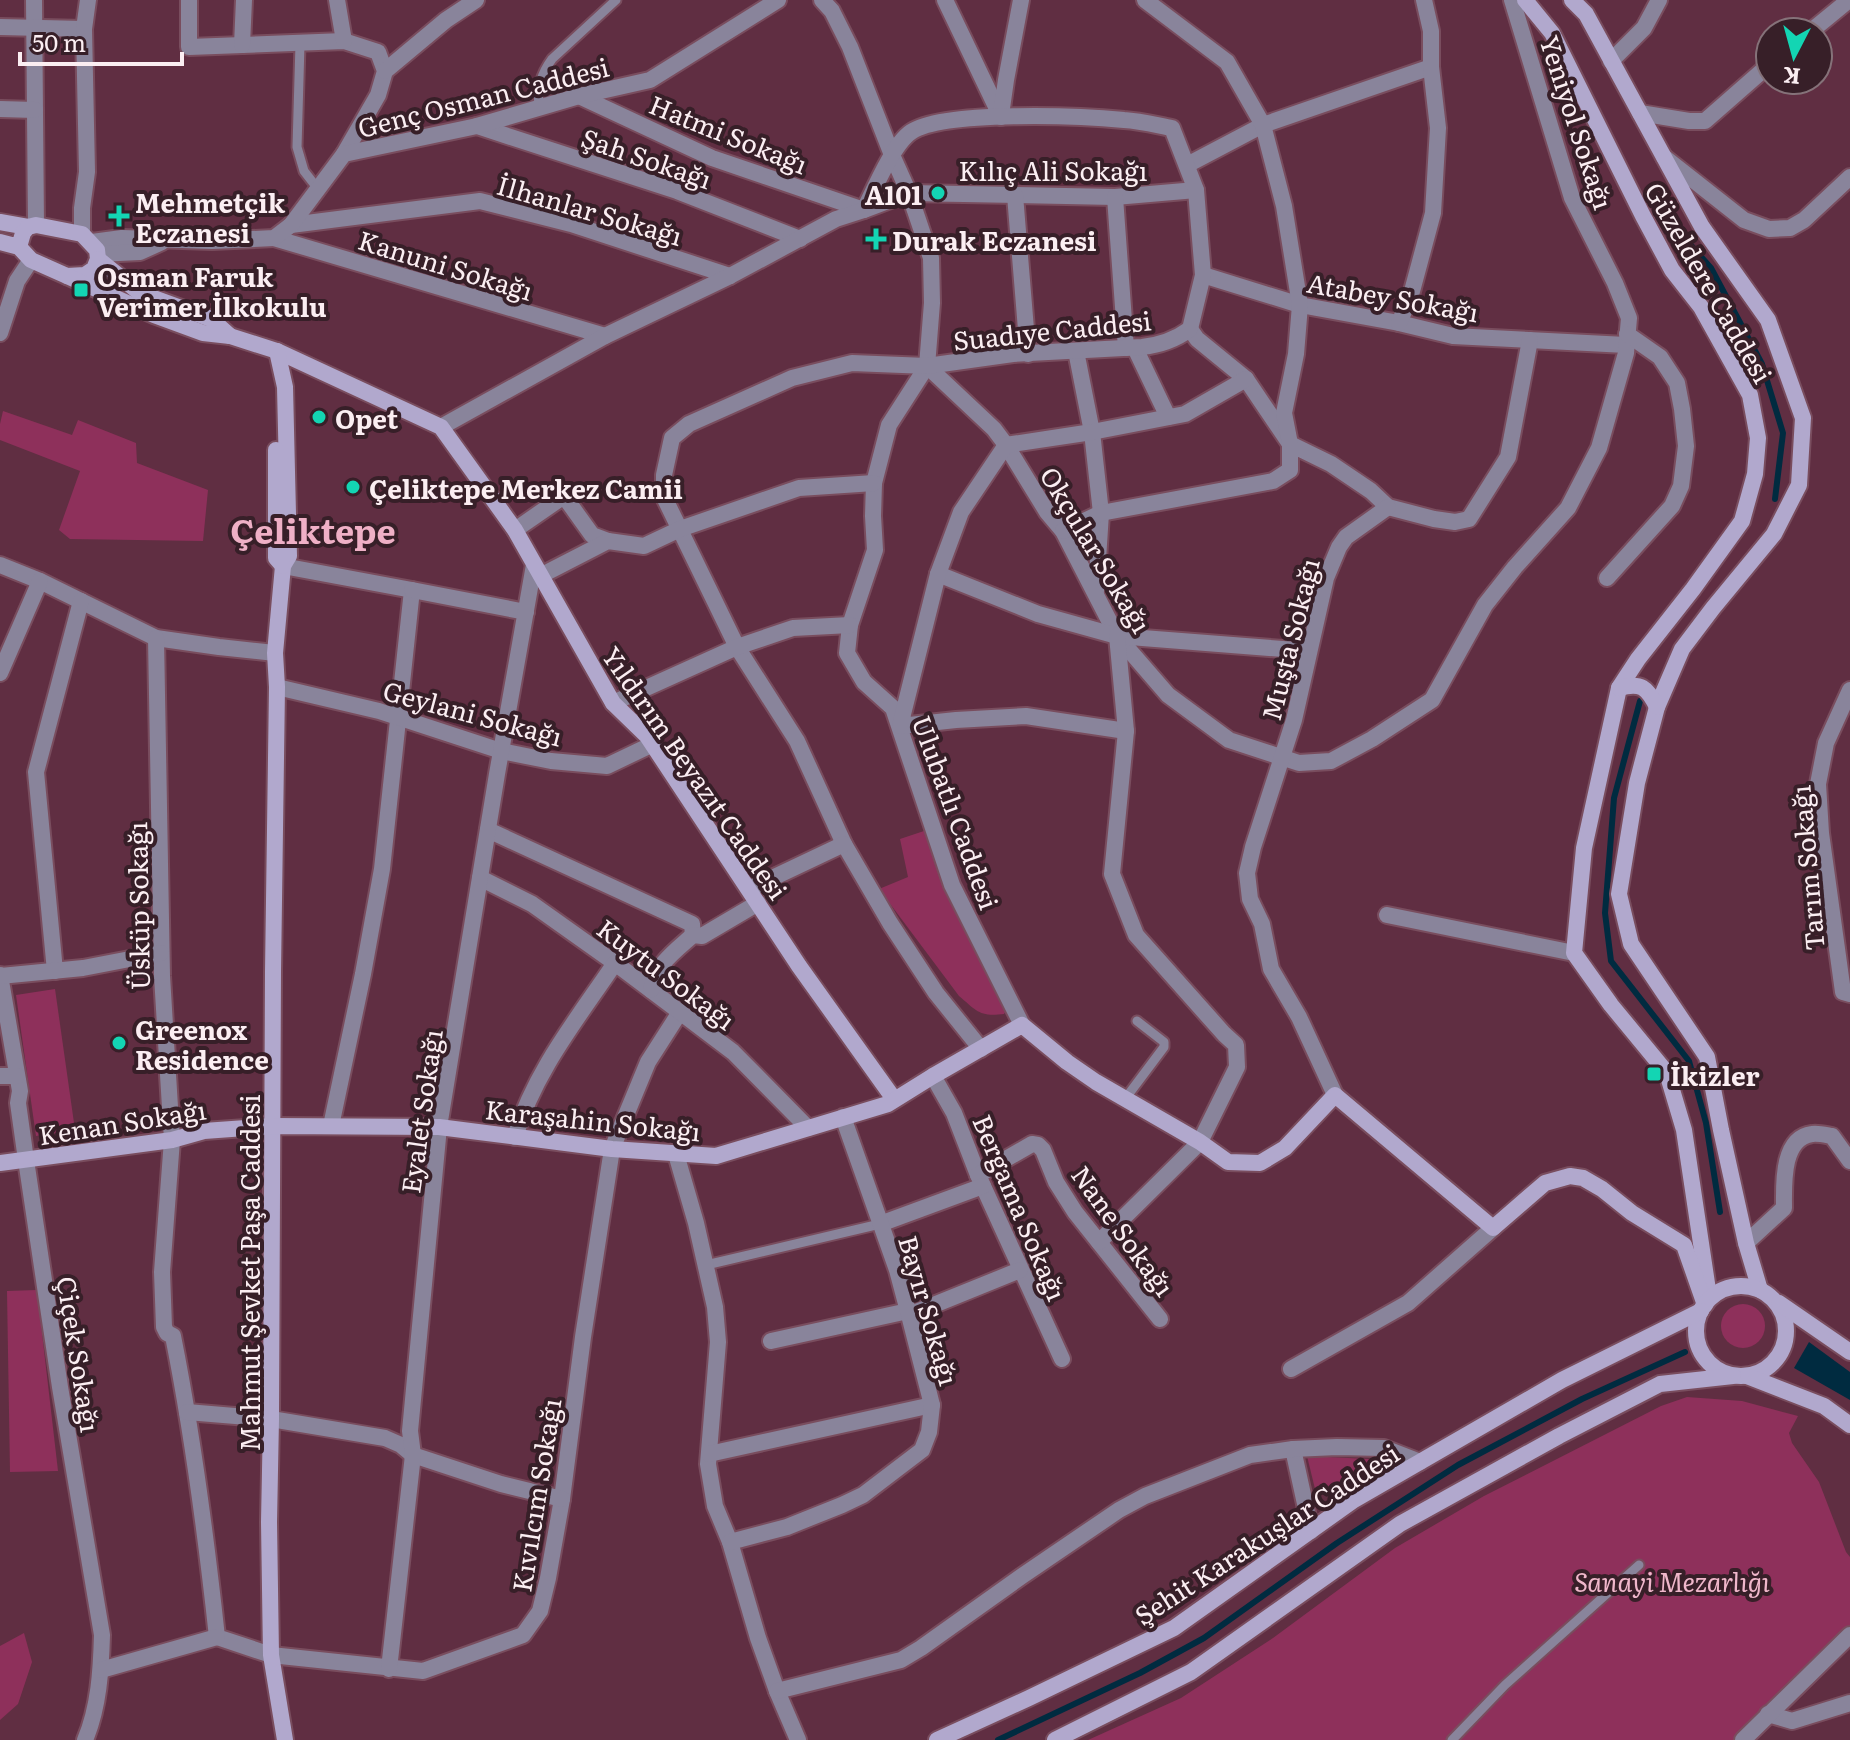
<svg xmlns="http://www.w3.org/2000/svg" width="1850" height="1740" viewBox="0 0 1850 1740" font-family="Literata,serif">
<rect width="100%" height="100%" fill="#602e42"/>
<g fill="#8e305b">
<polygon points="3,411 72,435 78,420 136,443 137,463 208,490 203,541 70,539 59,530 80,471 0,440 0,424"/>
<path d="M 924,831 L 941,874 L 1008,1007 L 1004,1014 C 979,1017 977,1011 959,996 L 879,889 L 908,877 L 900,839 Z"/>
<polygon points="55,989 75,1130 36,1136 16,995"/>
<polygon points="37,1290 58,1471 10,1472 7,1291"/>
<circle cx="1743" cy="1326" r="22"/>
<polygon points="1687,1397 1742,1401 1798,1416 1789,1433 1792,1443 1819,1482 1846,1552 1850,1557 1850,1629 1737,1740 1088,1740 1181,1698 1273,1638 1395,1548 1484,1496 1661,1406"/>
<polygon points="1307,1456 1369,1459 1368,1465 1317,1497"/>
<polygon points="24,1633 32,1662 18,1704 0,1720 0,1646"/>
</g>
<polygon fill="#002b40" points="1809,1342 1850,1372 1850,1400 1794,1368"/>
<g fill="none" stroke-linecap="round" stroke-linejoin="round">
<g stroke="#002b40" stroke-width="6">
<polyline points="1673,225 1711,268 1762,364 1783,433 1775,499"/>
<polyline points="1640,701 1614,798 1605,913 1611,961 1689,1061 1706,1123 1720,1212"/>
<polyline points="998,1740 1140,1673 1204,1638 1337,1543 1458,1465 1582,1399 1685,1352"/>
</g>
<defs>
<g id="lane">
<polyline points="300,44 297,147 304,171 318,189"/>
<path d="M 539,107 C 537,88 541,74 552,59 L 616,0"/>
<polyline points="1125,1099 1164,1047 1164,1042 1137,1021"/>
<polyline points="706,1265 880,1224"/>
<polyline points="1452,1740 1505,1685 1639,1565"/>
</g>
<g id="street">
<polyline points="34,0 36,225"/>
<polyline points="189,0 189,47 344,41 378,52 385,71 378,95 344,154"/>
<polyline points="337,0 344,41"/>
<polyline points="822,0 832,11 850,47 892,155 909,193 931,258 932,303 927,366 889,425 874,483 873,516 875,550 850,625 847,653 864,682 893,708 952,885 1022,1025"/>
<polyline points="945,0 1001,117"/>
<polyline points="0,27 84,29"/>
<polyline points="1810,32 1849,0"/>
<polyline points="242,45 244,0"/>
<polyline points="1611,61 1644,28 1659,0"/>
<polyline points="385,71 446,20 476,0"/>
<polyline points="579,96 712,158 864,210 909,193 1115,197 1196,190"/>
<polyline points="0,109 35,110"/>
<polyline points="1640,113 1689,121 1705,121 1770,64"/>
<polyline points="1001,115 1006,80 1021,0"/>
<polyline points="477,126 677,191 800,239"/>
<polyline points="1664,157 1744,220 1769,229 1790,228 1804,220 1850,177"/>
<polyline points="1187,165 1263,125 1431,67"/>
<polyline points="1015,195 1028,354"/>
<polyline points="1115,197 1126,348"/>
<polyline points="291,225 480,201 571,224 730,276"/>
<polyline points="82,234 82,208 87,172 84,29 88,0"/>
<polyline points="274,238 605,336"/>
<polyline points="92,242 122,238 212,241 274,238 291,225 344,154 477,126 579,96 650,80 778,0"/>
<polyline points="98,254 140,252 162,242"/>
<polyline points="1203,275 1300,305 1399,323 1453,336 1626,345"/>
<polyline points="1399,323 1411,295 1433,213 1438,128 1431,67 1431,31 1424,0"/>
<polyline points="1190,329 1197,339 1246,379 1290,444 1331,464 1371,491 1388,507 1434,519 1455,522 1469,519 1508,457 1530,340"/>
<polyline points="0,333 17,281 31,260"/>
<polyline points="1135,348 1168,417"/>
<polyline points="1076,351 1092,432 1101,513 1096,591"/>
<polyline points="927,366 994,429 1006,445 1047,512 1063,531 1117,636 1168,695 1229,740 1299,763 1331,761 1372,739 1432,700 1485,605 1515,567 1568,508 1599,448 1626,353 1629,318 1615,283 1572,198 1512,0"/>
<path d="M 441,427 L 605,336 L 730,276 L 836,219 L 864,210 C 874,190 893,144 911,132 C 943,110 1082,116 1124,120 C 1140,121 1156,125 1172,128 L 1196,190 L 1203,275 L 1190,329 C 1175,340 1161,345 1142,347 L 1013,354 L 927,366 L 852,363 L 792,378 L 689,424 L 672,438 L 664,475 L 664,497 L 737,647 L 797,741 L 844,844 L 890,923 L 936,993 L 981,1049"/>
<polyline points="515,530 564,496 592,535 608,541"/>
<polyline points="1063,531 1101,513 1273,481 1290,470 1290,444 1284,413 1296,354 1300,305 1284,206 1263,125 1227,62 1145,0"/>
<polyline points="0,565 40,581 156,638 219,647 275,653"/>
<polyline points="283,566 412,590 382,869 363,974 331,1126"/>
<polyline points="938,574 1038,614 1117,636 1309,651"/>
<polyline points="540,576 608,541 644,546 680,529 799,488 874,483"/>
<polyline points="1607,578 1672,506 1681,486 1686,446 1682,409 1677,383 1660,357 1627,334"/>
<polyline points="412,590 526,612"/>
<path d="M 156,638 L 162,976 L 172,1140 L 162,1272 L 164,1327 L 167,1333 L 173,1336 C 193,1436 206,1536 217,1637 L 271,1655 L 423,1671 L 523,1635 L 540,1611 L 548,1578 L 562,1499 L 583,1337 L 612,1149 L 648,1062 L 680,1012"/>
<polyline points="0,673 40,581"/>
<polyline points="277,687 379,711 501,751 551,761 607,766 653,744"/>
<polyline points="1850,690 1826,743 1818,784 1821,833 1843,992 1850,994"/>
<polyline points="613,703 737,647 793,628 850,625"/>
<polyline points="1126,731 1026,716 956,720 900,726 938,574 961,512 1006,445 1092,432 1185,414 1246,379"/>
<polyline points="488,830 692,924 693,935"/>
<polyline points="480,878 532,904 615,963 733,1052 808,1128"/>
<polyline points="749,889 844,844"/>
<polyline points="1387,915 1574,953"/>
<polyline points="55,971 36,772 81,601"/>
<path d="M 0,975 L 20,1091 L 18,1103 L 26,1160 L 60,1387 L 102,1635 C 101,1670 99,1707 85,1740"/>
<polyline points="0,976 83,968 161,953"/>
<path d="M 651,990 C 656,964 674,952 693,935 L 702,936 L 758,903"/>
<polyline points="0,1076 17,1076"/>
<polyline points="933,1076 954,1113 978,1175 1062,1359"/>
<polyline points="1335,1095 1299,1017 1271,969 1262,924 1250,899 1247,873 1253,847 1294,720 1326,578 1339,547 1346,537 1388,507"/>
<path d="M 515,1137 C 534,1072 578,1018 615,963"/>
<polyline points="676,1154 696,1223 715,1307 718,1342 708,1464 715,1506 730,1542 758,1638 777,1691 798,1740"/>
<polyline points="978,1175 1032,1144 1038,1145 1043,1150 1056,1182 1075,1212 1160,1319"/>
<polyline points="880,1224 983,1186"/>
<polyline points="1099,1242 1200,1142 1237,1067 1236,1045 1224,1034 1136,935 1112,874 1126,731 1117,636"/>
<path d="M 1746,1243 L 1784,1208 C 1784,1186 1781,1138 1812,1134 C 1818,1133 1826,1135 1832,1136 L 1850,1161"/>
<polyline points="909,1315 1020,1270"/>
<polyline points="771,1341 908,1311"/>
<polyline points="1291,1369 1408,1303 1493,1228"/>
<polyline points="187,1412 271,1419 385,1438 401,1445 413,1455 501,1484 562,1499"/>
<polyline points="1293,1449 1311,1531"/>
<polyline points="709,1454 932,1405"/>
<polyline points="730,1542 787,1527 842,1505 863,1495 922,1450 929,1432 932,1405 909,1315 897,1270 843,1117"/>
<polyline points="389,1669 413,1455 410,1431 439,1127 497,774 534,565"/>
<polyline points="101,1670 217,1637"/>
<polyline points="777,1691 901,1660 921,1648 1022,1576 1119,1510 1145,1496 1250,1455 1293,1449 1337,1447 1384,1448 1420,1462"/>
<polyline points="1768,1714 1792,1721 1850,1703"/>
<polyline points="1743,1740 1850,1635"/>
</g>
<g id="secondary">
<polyline points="1525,0 1552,33 1643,216 1672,270 1701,307 1750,395 1758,438 1755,474 1742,521 1693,589 1638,659 1619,688 1584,848 1574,953 1611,1005 1667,1073 1684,1130 1708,1290"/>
<polyline points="1572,0 1586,14 1702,227 1768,320 1803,418 1799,485 1774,534 1713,608 1682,649 1657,707 1637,783 1619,894 1631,944 1707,1057 1721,1130 1746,1243 1760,1290"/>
<polyline points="0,222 28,227"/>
<polyline points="0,242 19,247 31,260 67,276 85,275 94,269 98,259 97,250 82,234 36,225 28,227 23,233 19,247"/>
<polyline points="98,259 140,293 211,319 230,336"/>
<polyline points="67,276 154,315 203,333 230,336 277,351 441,427 515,530 613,703 647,736 799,966 894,1099"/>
<polyline points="277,351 285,387 289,556 283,566 275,653 277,687 273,972 271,1419 269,1522 271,1655 285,1740"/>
<polyline points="276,450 276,558 283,566"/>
<path d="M 1619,688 C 1641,682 1647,687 1657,707"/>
<polyline points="0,1163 172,1140 204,1131 273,1126 439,1127 612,1149 716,1156 888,1104 933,1076 1022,1025 1067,1062 1096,1082 1200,1142 1228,1162 1260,1163 1285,1148 1335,1095 1493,1228 1545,1183 1570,1176 1583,1178 1602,1189 1632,1213 1684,1245 1705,1305"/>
<circle cx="1741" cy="1331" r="45"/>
<polyline points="1779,1303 1850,1352"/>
<polyline points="1747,1376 1824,1406 1850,1425"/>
<polyline points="937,1740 1029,1698 1174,1628 1354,1500 1562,1380 1701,1311"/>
<polyline points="1055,1740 1191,1672 1400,1524 1559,1436 1660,1384 1733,1376"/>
</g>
</defs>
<use href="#lane" stroke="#794d5e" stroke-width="13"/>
<use href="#street" stroke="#794d5e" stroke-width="20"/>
<use href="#secondary" stroke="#794d5e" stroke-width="20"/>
<use href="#lane" stroke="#89849b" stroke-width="9"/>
<use href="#street" stroke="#89849b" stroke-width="16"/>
<use href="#secondary" stroke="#b1a8cd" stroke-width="16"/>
</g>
<g fill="#13d5b3" stroke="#371f28" stroke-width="3">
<circle cx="938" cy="193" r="8"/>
<path d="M115 204h8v8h8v8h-8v8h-8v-8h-8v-8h8z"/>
<path d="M872 227h8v8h8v8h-8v8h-8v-8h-8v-8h8z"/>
<rect x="73" y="282" width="16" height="16" rx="4"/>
<circle cx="319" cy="417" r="8"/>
<circle cx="353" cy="487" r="8"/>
<circle cx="119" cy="1043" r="8"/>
<rect x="1646" y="1066" width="16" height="16" rx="4"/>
</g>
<g text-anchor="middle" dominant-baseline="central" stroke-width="8" stroke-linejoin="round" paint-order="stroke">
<g font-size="26" fill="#fbeef2" stroke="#371f28">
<text transform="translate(483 96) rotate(-14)">Genç Osman Caddesi</text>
<text transform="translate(1578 122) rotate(72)">Yeniyol Sokağı</text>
<text transform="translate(729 133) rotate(22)">Hatmi Sokağı</text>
<text transform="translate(647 157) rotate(19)">Şah Sokağı</text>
<text x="1053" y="169">Kılıç Ali Sokağı</text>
<text transform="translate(590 209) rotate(16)">İlhanlar Sokağı</text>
<text transform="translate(446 264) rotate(17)">Kanuni Sokağı</text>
<text transform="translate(1710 282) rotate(60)">Güzeldere Caddesi</text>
<text transform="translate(1393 296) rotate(10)">Atabey Sokağı</text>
<text transform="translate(1052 329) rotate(-6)">Suadıye Caddesi</text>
<text transform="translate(1097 549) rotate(59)">Okçular Sokağı</text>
<text transform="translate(1289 639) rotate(-76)">Muşta Sokağı</text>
<text transform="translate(473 712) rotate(15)">Geylani Sokağı</text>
<text transform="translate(696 772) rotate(55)">Yıldırım Beyazıt Caddesi</text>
<text transform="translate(957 812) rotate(70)">Ulubatlı Caddesi</text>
<text transform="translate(1806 868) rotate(-95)">Tarım Sokağı</text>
<text transform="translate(137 906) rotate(-91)">Üsküp Sokağı</text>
<text transform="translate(667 973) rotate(37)">Kuytu Sokağı</text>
<text transform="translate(420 1111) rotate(-82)">Eyalet Sokağı</text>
<text transform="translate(593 1119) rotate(6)">Karaşahin Sokağı</text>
<text transform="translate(122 1121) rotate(-9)">Kenan Sokağı</text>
<text transform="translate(1021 1207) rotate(67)">Bergama Sokağı</text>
<text transform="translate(1124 1230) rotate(54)">Nane Sokağı</text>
<text transform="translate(248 1273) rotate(-90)">Mahmut Şevket Paşa Caddesi</text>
<text transform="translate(930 1310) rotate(74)">Bayır Sokağı</text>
<text transform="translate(80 1354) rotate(81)">Çiçek Sokağı</text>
<text transform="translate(535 1495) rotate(-81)">Kıvılcım Sokağı</text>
<text transform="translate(1266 1533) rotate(-33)">Şehit Karakuşlar Caddesi</text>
</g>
<g font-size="26" font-weight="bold" fill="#fbeef2" stroke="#371f28" text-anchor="start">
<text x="922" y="193" text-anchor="end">A101</text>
<text x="135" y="201">Mehmetçik<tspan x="135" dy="30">Eczanesi</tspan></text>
<text x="892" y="239">Durak Eczanesi</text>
<text x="97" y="275">Osman Faruk<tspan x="97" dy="30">Verimer İlkokulu</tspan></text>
<text x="335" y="417">Opet</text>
<text x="369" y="487">Çeliktepe Merkez Camii</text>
<text x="135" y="1028">Greenox<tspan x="135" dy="30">Residence</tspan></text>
<text x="1670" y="1074">İkizler</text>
</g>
<g font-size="26" font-style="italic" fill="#f0b7cb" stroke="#371f28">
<text x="1672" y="1580">Sanayi Mezarlığı</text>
</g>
<g font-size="34" font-weight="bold" fill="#efb0c6" stroke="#371f28">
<text x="313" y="529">Çeliktepe</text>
</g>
</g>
<g transform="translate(1794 56) rotate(186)"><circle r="38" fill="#371f28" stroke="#857279" stroke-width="2"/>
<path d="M0-6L14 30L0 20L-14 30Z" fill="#13d5b3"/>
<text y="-12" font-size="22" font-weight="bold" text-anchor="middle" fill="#fbeef2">K</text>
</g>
<path d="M20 52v12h162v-12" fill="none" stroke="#fbeef2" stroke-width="4"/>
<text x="32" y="52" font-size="24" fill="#fbeef2" stroke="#371f28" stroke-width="6" paint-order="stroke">50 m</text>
</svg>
